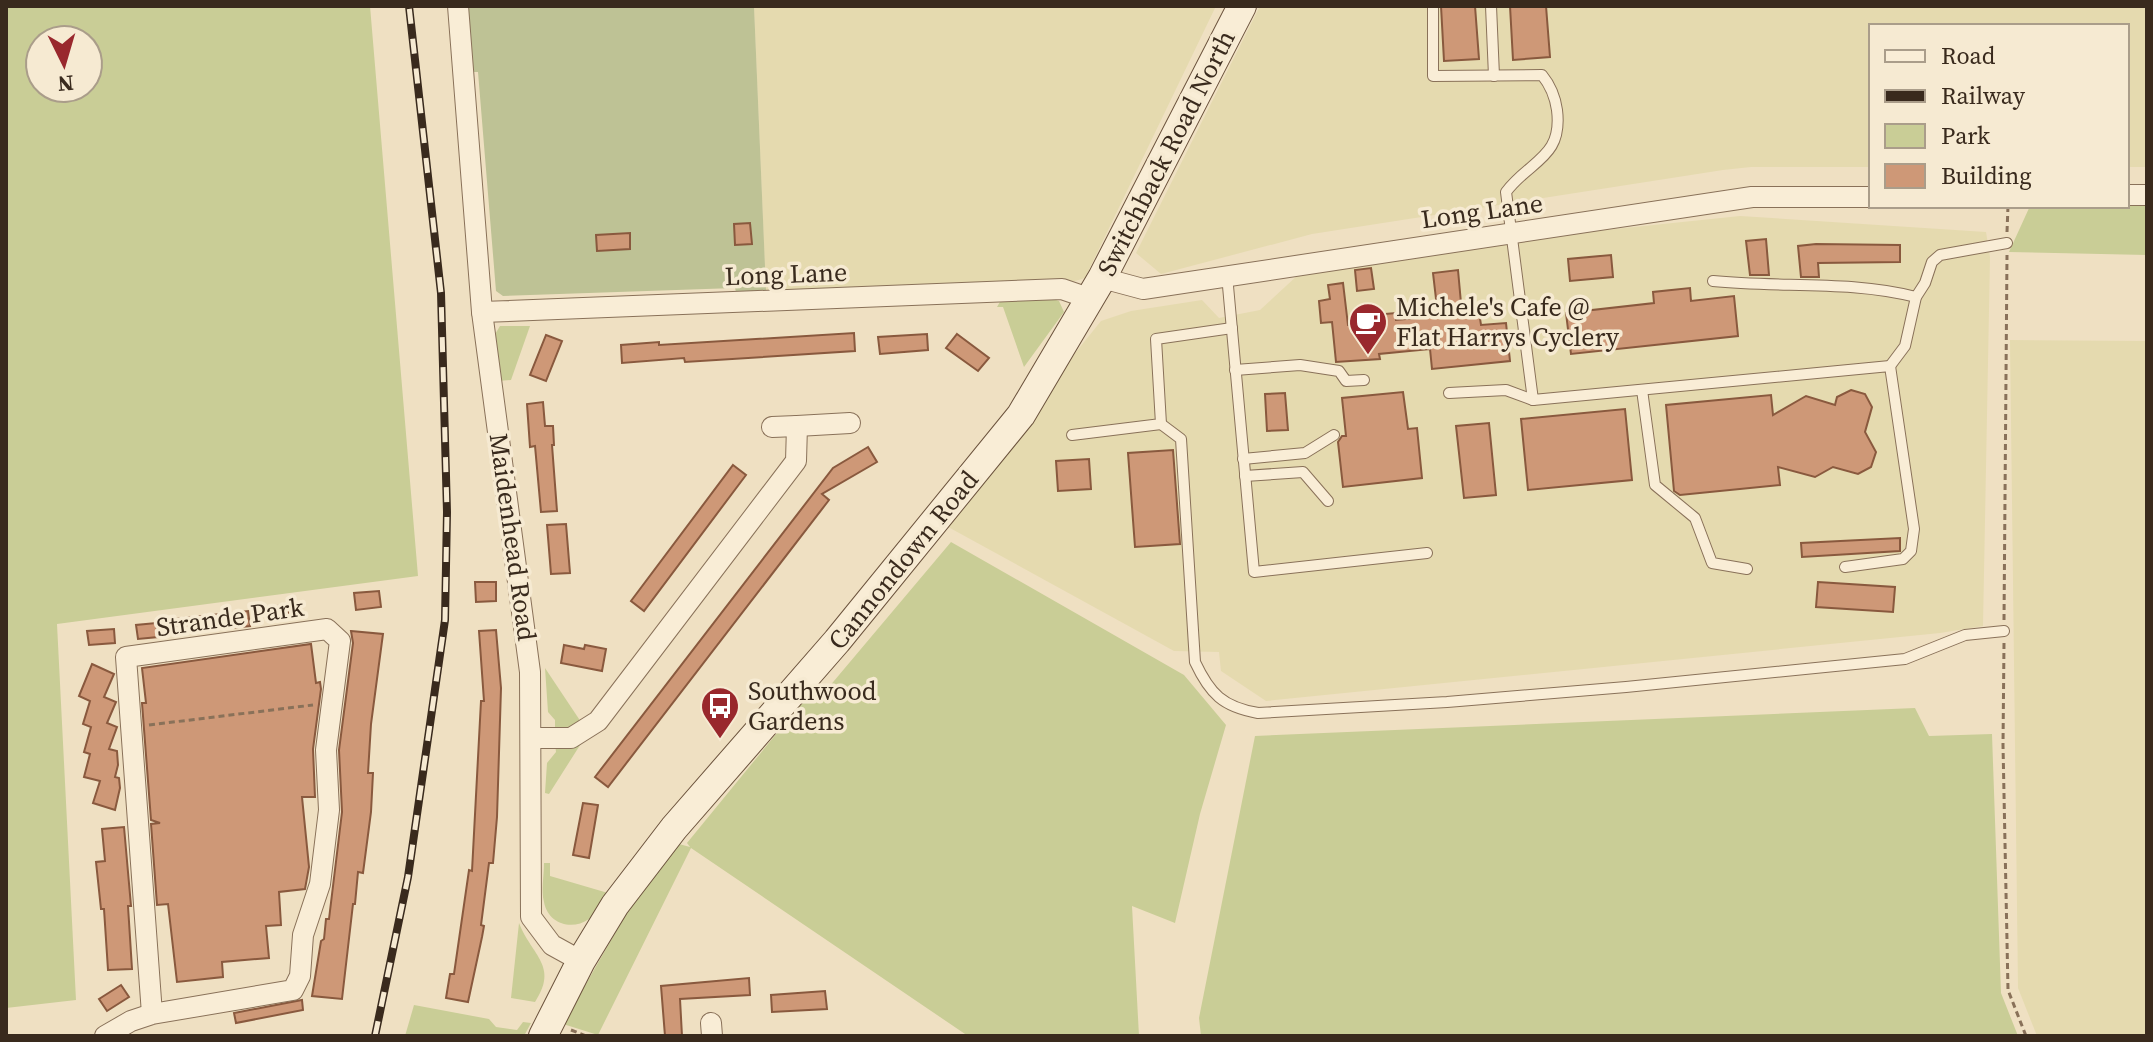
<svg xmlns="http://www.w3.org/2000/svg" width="2153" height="1042" viewBox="0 0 2153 1042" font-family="'Source Serif 4',serif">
<rect width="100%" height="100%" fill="#efe0c2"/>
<g fill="#e5daaf">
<polygon points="754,6 1216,6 1085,278 1075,281 766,293"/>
<polygon points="1260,6 2147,6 2147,167 2127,167 2127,26 1871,26 1871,167 1751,167 1723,170 1312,234 1161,274 1136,253"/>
<polygon points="1740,216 1986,232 1990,257 1983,626 1940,633 1266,701 1221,671 1219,652 1174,651 939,522 1101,321 1131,311 1202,300 1219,318 1260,310 1299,274 1376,254"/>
<polygon points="2010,340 2147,341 2147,1036 2037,1036 2018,988"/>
</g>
<g fill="#c9cd96" fill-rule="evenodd">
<path d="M 6,6 L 370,6 L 418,576 L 57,624 L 76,1000 L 6,1008 ZM 40,40 L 88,40 L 88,88 L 40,88 Z"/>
<polygon points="2147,202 2147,255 2009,252 2030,206 2127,206 2127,203"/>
<polygon points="1053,299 1059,301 1064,312 1024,367 1003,307 997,307 1001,300"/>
<polygon points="500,326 530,326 511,380 498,381 494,336"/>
<polygon points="951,542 1184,675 1226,725 1200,814 1175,923 1132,906 1139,1036 968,1036 691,848 598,1035 563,1024 626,914 679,844 690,847 687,843 813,689 823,694"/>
<polygon points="545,668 583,725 568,730 555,728 555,720 548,712"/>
<polygon points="1915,708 1929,736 1992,734 2001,993 2018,1036 1201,1036 1199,1018 1255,736"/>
<polygon points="582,742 549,794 545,793 547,763 556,752 555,744"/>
<path d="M 544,863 L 550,863 L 550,876 L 608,893 C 602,901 597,913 589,919 C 572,931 548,924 544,902 C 541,890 544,876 544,863 Z"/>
<path d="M 519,923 C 532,956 559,966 535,1002 L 511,998 Z"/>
<polygon points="414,1005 489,1019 496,1027 517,1030 523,1022 531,1023 524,1036 405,1036"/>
</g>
<polygon fill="#bec295" points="468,6 754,6 766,290 736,292 735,288 503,296 496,291 478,72 473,72"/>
<g fill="#ce9877" stroke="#89593e" stroke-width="2">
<polygon points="1441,6 1475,6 1479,59 1444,61"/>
<polygon points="1510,6 1546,6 1550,57 1513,60"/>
<polygon points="750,223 752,244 735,245 734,224"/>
<polygon points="630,233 630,249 597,251 596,235"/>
<polygon points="1766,239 1769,275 1750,275 1746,241"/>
<polygon points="1816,244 1900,245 1900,262 1818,263 1819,277 1801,277 1798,246"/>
<polygon points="1611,255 1613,277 1570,281 1568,259"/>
<polygon points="1371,268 1374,289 1357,291 1355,270"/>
<polygon points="1458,270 1462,314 1479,312 1481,325 1506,323 1510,361 1432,369 1430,349 1379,354 1380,359 1336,362 1332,322 1321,323 1319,301 1330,299 1328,285 1343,283 1348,325 1375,322 1374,315 1396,313 1396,320 1438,316 1433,273"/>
<polygon points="1690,288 1691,301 1734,296 1738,336 1571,354 1566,313 1654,303 1653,292"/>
<polygon points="854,333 855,351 685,362 684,358 622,363 621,345 659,342 659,345"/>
<polygon points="927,334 928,350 880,354 878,337"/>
<polygon points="957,334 989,358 978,371 946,348"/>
<polygon points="546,335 562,341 546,381 530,375"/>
<polygon points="1851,390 1865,394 1872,407 1865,432 1876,452 1871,467 1858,474 1833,467 1815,477 1778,467 1780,485 1680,495 1674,491 1666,405 1771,395 1773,415 1806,396 1835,405 1837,397"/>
<polygon points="1403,392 1408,429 1417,428 1422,478 1343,487 1338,442 1342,436 1346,436 1342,398"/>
<polygon points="1285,393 1288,430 1267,431 1265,394"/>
<polygon points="543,402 545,426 553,426 554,445 552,445 557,511 541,512 535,446 530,447 527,404"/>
<polygon points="1625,409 1632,480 1528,490 1521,419"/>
<polygon points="1489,423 1496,495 1464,498 1456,426"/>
<polygon points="868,447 877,462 822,494 829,500 608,787 595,777 833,468"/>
<polygon points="1173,450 1180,544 1135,547 1128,453"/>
<polygon points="1089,459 1091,489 1058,491 1056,461"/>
<polygon points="733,465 746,475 644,611 631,601"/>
<polygon points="566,524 570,573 551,574 547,525"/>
<polygon points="1900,538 1900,551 1802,557 1801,543"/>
<polygon points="475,582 496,582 496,601 476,602"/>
<polygon points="1818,582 1895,587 1893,612 1816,607"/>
<polygon points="379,591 381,607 356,610 354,593"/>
<polygon points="288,605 288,619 267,621 265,607"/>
<polygon points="248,611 250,626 176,633 175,619"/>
<polygon points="156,623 158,637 138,639 136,625"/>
<polygon points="114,629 115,643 89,645 87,631"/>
<polygon points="496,630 501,688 497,817 493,863 489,863 481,925 484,926 482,937 468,1002 446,998 450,974 454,974 469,870 472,871 481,701 484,701 479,631"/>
<polygon points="351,631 383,634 371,724 368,773 373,773 371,812 363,873 358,872 355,904 353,904 342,999 312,996 321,941 324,939 326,919 329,919 342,812 339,750 353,643"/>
<polygon points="311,644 316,683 320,682 321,689 313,749 315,797 302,797 309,867 305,889 279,892 281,925 266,926 269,958 222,962 223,977 177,982 168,904 157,905 151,824 160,823 151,820 142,703 146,703 142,668"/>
<polygon points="564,645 584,649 585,645 606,649 602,671 561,663"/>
<polygon points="92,664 114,674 104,697 116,702 107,723 117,727 109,749 117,751 118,765 115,777 119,778 120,788 115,810 93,803 100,781 84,777 90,754 84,752 91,727 83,724 90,701 79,696"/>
<polygon points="583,803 598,805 589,858 573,855"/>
<polygon points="124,827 131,906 128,906 132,969 108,970 104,909 101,909 96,862 105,861 102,829"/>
<polygon points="749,978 750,995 680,999 682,1036 665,1036 661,986"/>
<polygon points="121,985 129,997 107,1011 99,999"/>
<polygon points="825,991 827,1009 772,1012 771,995"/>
<polygon points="302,1000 303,1010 236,1023 234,1013"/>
</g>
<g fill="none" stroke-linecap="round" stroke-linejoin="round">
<defs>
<g id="service">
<path d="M 1433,6 L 1433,76 L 1542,75 C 1551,86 1555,96 1557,110 C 1563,158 1530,160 1506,192 L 1533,400 L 1890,366 L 1914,529 L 1911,551 L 1903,559 L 1845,567"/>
<polyline points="1491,6 1494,76"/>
<polyline points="1227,275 1254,572 1427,553"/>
<path d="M 1713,281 C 1780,288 1851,280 1916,297"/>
<polyline points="1890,366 1905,346 1916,297 1925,283 1932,262 1940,255 2007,243"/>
<polyline points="1235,370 1300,365 1339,371 1346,381 1364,380"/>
<polyline points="1642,390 1655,485 1695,518 1712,563 1747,569"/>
<polyline points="1449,393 1506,390 1533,400"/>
<path d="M 1161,424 L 1181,439 L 1195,662 C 1210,694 1223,707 1258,713 L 1447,702 L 1626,687 L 1905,659 L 1965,635 L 2004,631"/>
<polyline points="1072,435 1161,424 1156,339 1232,328"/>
<polyline points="1243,459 1305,453 1334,435"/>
<polyline points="1245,476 1303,472 1328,501"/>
</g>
<g id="minor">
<polyline points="458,6 482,312 530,672 531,917 552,945 581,961"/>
<polyline points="2127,195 2147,195"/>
<polyline points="1102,278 1143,289 1752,197 1871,197"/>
<polyline points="482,312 1062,289 1091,299"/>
<polyline points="772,427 797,426"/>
<polyline points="532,738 571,738 598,721 796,461 797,426 850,423"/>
<polyline points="711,1023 712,1036"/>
<polyline points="105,1036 131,1021 152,1014 293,990 300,976 303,935 320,884 329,810 326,750 340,641 327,629 126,657 152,1014"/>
</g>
<polyline id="secondary" points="543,1036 581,961 615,905 674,828 837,641 1021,415 1102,278 1242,6"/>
</defs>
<use href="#service" stroke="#897159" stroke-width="12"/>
<use href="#minor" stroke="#897159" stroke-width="22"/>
<use href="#secondary" stroke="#6b523c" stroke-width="30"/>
<g stroke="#897159" stroke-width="3" stroke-dasharray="6 4" stroke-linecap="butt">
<polyline points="2007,232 2008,206"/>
<polyline points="2004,620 2007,255"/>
<polyline points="2004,643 2003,745 2008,990 2026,1036"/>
<polyline points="149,725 313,705"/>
<polyline points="571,1030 586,1036"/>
</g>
<use href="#service" stroke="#f9edd6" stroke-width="10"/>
<use href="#minor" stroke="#f9edd6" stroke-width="20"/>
<use href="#secondary" stroke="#f9edd6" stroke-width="28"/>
<defs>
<polyline id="rail" points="375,1036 408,877 445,620 447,512 441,293 409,6"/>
</defs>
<use href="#rail" stroke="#392a1d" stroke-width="8"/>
<use href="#rail" stroke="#f6ead2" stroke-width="5" stroke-dasharray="15" stroke-linecap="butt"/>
</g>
<defs>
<symbol id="cafe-pin" viewBox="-11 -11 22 30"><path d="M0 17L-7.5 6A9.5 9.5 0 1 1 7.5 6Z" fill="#99282d" stroke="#f6ead2"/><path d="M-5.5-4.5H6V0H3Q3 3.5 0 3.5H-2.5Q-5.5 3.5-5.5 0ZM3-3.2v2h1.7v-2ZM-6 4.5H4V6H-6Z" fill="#fff"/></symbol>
<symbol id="bus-pin" viewBox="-11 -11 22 30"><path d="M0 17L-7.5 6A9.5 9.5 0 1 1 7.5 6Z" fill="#99282d" stroke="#f6ead2"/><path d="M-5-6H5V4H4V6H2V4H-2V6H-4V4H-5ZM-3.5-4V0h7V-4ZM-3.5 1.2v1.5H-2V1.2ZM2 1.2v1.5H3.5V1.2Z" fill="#fff"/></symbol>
</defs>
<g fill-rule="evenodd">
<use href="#cafe-pin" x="1346" y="300" width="44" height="60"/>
<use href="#bus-pin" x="698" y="684" width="44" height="60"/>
</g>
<g text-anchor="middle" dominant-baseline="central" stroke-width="7" stroke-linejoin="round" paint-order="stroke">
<g font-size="26" fill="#392a1d" stroke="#f6ead2">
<text transform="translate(1166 153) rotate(-63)">Switchback Road North</text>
<text transform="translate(1482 211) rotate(-8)">Long Lane</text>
<text transform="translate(786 274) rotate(-2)">Long Lane</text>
<text transform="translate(513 537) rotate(82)">Maidenhead Road</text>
<text transform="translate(903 560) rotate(-51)">Cannondown Road</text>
<text transform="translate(230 617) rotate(-8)">Strande Park</text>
</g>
<g font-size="26" fill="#392a1d" stroke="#f6ead2" text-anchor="start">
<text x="1396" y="307">Michele's Cafe @<tspan x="1396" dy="30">Flat Harrys Cyclery</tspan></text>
<text x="748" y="691">Southwood<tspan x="748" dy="30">Gardens</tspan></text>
</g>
</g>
<rect width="2153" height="1042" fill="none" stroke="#392a1d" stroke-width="16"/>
<rect x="1869" y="24" width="260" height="184" fill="#f6ead2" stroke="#aa9d8a" stroke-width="2"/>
<rect x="1885" y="50" width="40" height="12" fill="#f9edd6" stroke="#aa9d8a" stroke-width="2"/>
<text x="1941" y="64" font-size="24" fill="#392a1d">Road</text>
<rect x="1885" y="90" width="40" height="12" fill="#392a1d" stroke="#aa9d8a" stroke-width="2"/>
<text x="1941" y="104" font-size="24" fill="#392a1d">Railway</text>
<rect x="1885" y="124" width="40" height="24" fill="#c9cd96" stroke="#aa9d8a" stroke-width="2"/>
<text x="1941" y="144" font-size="24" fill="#392a1d">Park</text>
<rect x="1885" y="164" width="40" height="24" fill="#ce9877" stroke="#aa9d8a" stroke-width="2"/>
<text x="1941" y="184" font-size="24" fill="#392a1d">Building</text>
<g transform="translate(64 64) rotate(175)"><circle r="38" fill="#f6ead2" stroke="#aa9d8a" stroke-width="2"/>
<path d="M0-6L14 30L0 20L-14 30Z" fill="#99282d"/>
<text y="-12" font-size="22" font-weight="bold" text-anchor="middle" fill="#392a1d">N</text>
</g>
</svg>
